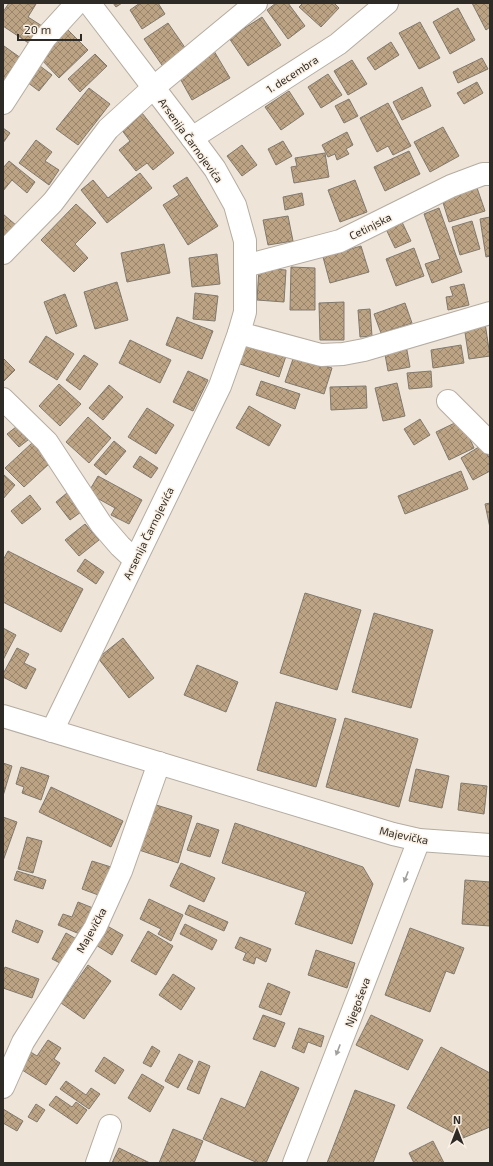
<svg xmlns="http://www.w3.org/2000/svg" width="493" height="1166" viewBox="0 0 493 1166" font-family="'Exo 2',sans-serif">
<defs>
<pattern id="building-cross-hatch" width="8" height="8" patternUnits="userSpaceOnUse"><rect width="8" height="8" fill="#bca384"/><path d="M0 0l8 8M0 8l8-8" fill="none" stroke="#99856c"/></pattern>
</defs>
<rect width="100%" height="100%" fill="#eee4d8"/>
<g fill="url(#building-cross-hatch)" stroke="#81796e">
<polygon points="9,3 36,4 28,17 42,26 30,44 3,26 3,12"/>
<polygon points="113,3 122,3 116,7"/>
<polygon points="140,3 158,3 165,14 142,29 130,10"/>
<polygon points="276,3 288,3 305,26 288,39 267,10"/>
<polygon points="303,3 334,3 339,8 321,27 299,7"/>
<polygon points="472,3 490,3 490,27 486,30"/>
<polygon points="458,8 475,40 450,54 433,22"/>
<polygon points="262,17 281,45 248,66 229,38"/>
<polygon points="420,22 440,58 419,69 399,33"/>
<polygon points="168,23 188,52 164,68 144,39"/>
<polygon points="68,30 88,50 59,78 39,57"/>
<polygon points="391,42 399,55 375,70 367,58"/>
<polygon points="4,46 25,61 8,83 3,80"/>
<polygon points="214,51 230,78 192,100 177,73"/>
<polygon points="95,54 107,66 80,92 68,79"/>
<polygon points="482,58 488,69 458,83 453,72"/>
<polygon points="352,60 367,84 348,95 334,71"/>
<polygon points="40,66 52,75 39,91 27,82"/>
<polygon points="328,74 342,95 321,108 308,87"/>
<polygon points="477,82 483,93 464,104 457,93"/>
<polygon points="422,87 431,106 402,120 393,102"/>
<polygon points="89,88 110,104 78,145 56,129"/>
<polygon points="289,91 304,114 281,130 265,107"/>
<polygon points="349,99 358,116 344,123 335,106"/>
<polygon points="388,103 411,146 393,155 388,146 377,152 360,118"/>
<polygon points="142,113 174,153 153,170 147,163 136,171 119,150 130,141 121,129"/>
<polygon points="443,127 459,156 430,172 414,142"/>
<polygon points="3,128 10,133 3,143"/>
<polygon points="347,132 353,145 346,149 349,154 337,160 335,154 328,157 322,145"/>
<polygon points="36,140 52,152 45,161 59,170 49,185 19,163"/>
<polygon points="283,141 292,156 276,165 268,149"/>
<polygon points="242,145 257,165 242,176 227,156"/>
<polygon points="409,151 420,174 385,191 374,167"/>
<polygon points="325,153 329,177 294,183 291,167 297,166 295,158"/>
<polygon points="9,161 35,182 27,193 12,180 3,191 3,168"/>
<polygon points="140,173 152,188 107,223 81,190 93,180 108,198"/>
<polygon points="187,177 218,226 188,245 163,205 179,195 173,186"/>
<polygon points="355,180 367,212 340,222 328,190"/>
<polygon points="476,185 485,211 449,222 441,196"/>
<polygon points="302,193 304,205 285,210 283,197"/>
<polygon points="76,204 96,223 75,244 88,258 74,272 41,240"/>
<polygon points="439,208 462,272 432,283 425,264 440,259 424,214"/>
<polygon points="3,214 17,226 7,237 3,234"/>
<polygon points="288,216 293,241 268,245 263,220"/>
<polygon points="490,217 490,256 486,257 480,219"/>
<polygon points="472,221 480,249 460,255 452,227"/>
<polygon points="402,222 411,241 395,248 386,229"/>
<polygon points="164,244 170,273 127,282 121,253"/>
<polygon points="361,246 369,272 330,283 323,257"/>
<polygon points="414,248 424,276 396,286 386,259"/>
<polygon points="217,254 220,284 192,287 189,258"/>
<polygon points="291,267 315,268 315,310 290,310"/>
<polygon points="259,268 286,270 284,302 257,300"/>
<polygon points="117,282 128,320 95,329 84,292"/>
<polygon points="464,284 469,305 448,310 446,297 453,296 450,287"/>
<polygon points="195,293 218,296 215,321 193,319"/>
<polygon points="65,294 77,326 56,334 44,302"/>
<polygon points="344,302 344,340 320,340 319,303"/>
<polygon points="405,303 412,323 381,333 374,314"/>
<polygon points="370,309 372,336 360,337 358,310"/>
<polygon points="177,317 213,331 202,359 166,345"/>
<polygon points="485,323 490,356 469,359 464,326"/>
<polygon points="46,336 74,354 57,380 29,362"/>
<polygon points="245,339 287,353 279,377 237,363"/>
<polygon points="130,340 171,360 160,383 119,363"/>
<polygon points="406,345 410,367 388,371 384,349"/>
<polygon points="461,345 464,363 433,368 431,350"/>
<polygon points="84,355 98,364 80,390 66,380"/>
<polygon points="294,356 332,368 324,394 285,382"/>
<polygon points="3,358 15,370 3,382"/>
<polygon points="188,371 208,380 193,411 173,402"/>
<polygon points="431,371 432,387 409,389 407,373"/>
<polygon points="261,381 300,394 295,409 256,395"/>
<polygon points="397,383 405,416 383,421 375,388"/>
<polygon points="59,384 81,404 60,426 39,406"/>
<polygon points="109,385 123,397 103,420 89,408"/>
<polygon points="366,386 367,408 331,410 330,387"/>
<polygon points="249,406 281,425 269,446 236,428"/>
<polygon points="147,408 174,425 156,454 128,437"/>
<polygon points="88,417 111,438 89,463 66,442"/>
<polygon points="420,419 430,435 414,445 404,429"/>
<polygon points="461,420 474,448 449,460 436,432"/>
<polygon points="16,427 28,440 19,447 7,434"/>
<polygon points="114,441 126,451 106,475 94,465"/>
<polygon points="32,443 50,463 24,487 5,468"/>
<polygon points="482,445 490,459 490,471 473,480 461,458"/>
<polygon points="140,456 158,468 151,478 133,467"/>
<polygon points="461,471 468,489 405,514 398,496"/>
<polygon points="3,474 15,485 3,499"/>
<polygon points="98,476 142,500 129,524 111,515 115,508 88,493"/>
<polygon points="67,493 81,512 70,520 56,502"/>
<polygon points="30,495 41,509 22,524 11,511"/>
<polygon points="490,503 490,528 485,504"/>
<polygon points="85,524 99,540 79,556 65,540"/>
<polygon points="8,551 83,589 61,632 3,602 3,560"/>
<polygon points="85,559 104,572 96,584 77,571"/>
<polygon points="305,593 361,610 337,690 280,673"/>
<polygon points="374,613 433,630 411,708 352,692"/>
<polygon points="3,628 16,635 3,660"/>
<polygon points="123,638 154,678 129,698 98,658"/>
<polygon points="17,648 29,654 24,663 36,669 26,689 3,677 3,674"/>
<polygon points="197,665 238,682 226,712 184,695"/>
<polygon points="276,702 336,719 316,787 257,770"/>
<polygon points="345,718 418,739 399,807 326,787"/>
<polygon points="3,763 12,766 3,796"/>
<polygon points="21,767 49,776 41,800 22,793 24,787 16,784"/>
<polygon points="416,769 449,776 442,808 409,801"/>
<polygon points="461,783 487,786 484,814 458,810"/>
<polygon points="51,787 123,821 111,847 39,812"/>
<polygon points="153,804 192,816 178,863 139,850"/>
<polygon points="3,817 17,822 3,861"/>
<polygon points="197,823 219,830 210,857 187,850"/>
<polygon points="235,823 363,867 373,884 352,944 295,924 306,892 222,863"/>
<polygon points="27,837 42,841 33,873 18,869"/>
<polygon points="92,861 111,867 101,896 82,889"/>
<polygon points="181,863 215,878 204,902 170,886"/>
<polygon points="17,871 46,880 43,889 14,880"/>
<polygon points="465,880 490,882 490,926 462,924"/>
<polygon points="149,899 183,915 171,941 158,934 161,929 140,919"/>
<polygon points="78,902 93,908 82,935 58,925 63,914 72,917"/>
<polygon points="189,905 228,922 224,931 185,914"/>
<polygon points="16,920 43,931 38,943 12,932"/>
<polygon points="102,923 123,935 112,955 91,942"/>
<polygon points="185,924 217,940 212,950 180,934"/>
<polygon points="410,928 464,948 454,974 446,971 430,1012 385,995"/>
<polygon points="148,931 173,946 156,975 131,961"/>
<polygon points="66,933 80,941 66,966 52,959"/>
<polygon points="240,937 271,949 266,962 256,957 254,964 243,960 246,953 235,948"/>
<polygon points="316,950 355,963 347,988 308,975"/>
<polygon points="88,965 111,981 84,1019 61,1003"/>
<polygon points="5,967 39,979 32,998 3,988 3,972"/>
<polygon points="173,974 195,988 181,1010 159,995"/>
<polygon points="268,983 290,992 281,1015 259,1007"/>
<polygon points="263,1015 285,1023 275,1047 253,1039"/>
<polygon points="371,1015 423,1040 408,1070 356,1045"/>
<polygon points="299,1028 324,1036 321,1047 308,1042 304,1053 292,1048"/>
<polygon points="48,1040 61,1048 54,1059 60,1063 46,1085 19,1068 29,1051 37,1056"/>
<polygon points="152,1046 160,1051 151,1067 143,1063"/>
<polygon points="441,1047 490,1073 490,1127 463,1138 407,1108"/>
<polygon points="179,1054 193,1061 178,1088 165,1081"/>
<polygon points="104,1057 124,1070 115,1084 95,1071"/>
<polygon points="199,1061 210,1066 199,1094 187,1089"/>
<polygon points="261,1071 299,1088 266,1163 258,1163 203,1139 221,1098 245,1108"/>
<polygon points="142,1074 164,1087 150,1112 128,1098"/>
<polygon points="66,1081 86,1095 91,1088 100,1094 89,1109 60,1089"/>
<polygon points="355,1090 395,1105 373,1163 327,1163"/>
<polygon points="56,1096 72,1107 76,1102 87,1110 77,1124 49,1105"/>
<polygon points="36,1104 45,1110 37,1122 28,1117"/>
<polygon points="3,1109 23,1121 17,1131 3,1123"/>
<polygon points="173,1129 203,1141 194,1163 159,1163"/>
<polygon points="433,1141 444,1163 414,1163 409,1153"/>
<polygon points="119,1148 150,1163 112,1163"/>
</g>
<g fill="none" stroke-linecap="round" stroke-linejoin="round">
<defs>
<g id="minor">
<polyline points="3,103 45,38 77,3"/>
<polyline points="192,138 338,44 387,3"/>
<polyline points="3,253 53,202 108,129 153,88 256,3"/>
<polyline points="245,266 340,241 451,186 483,174 490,174"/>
<polyline points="239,333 321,355 343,354 364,350 490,313"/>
<polyline points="3,399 47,442 101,524 120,546 135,560"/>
<polyline points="448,401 490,443"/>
<polyline points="3,716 393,834 419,840 490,845"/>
<polyline points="52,731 220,386 239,333 245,312 245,241 235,205 215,169 192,138 89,3"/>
<polyline points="3,1087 23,1042 95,928 121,871 159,763"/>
<polyline points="97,1163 110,1126"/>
<polyline points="294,1163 419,840"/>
</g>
</defs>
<use href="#minor" stroke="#b5aca1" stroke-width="24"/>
<use href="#minor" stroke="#fff" stroke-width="22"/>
</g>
<defs><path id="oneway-solid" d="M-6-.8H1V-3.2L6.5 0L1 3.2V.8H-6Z"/></defs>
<g fill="#a1a09d">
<use href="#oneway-solid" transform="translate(406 877) rotate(111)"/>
<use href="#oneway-solid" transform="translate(338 1050) rotate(111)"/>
</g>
<g text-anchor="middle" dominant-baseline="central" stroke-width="3" stroke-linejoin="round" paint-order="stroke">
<g font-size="11" fill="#2e2b26" stroke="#fbf1e5">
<text transform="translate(292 74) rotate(-33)">1. decembra</text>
<text transform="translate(191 140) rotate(54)">Arsenija Čarnojevića</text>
<text transform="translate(370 226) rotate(-27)">Cetinjska</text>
<text transform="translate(148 533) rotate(-64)">Arsenija Čarnojevića</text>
<text transform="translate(404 835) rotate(12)">Majevička</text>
<text transform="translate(91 930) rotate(-61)">Majevička</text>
<text transform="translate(357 1002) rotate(-69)">Njegoševa</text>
</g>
</g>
<rect width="493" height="1166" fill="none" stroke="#2e2b26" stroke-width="8"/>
<g transform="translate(457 1130)" stroke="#fbf1e5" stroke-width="3" paint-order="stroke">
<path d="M0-3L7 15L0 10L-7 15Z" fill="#2e2b26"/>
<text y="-6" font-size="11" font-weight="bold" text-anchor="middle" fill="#2e2b26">N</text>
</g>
<path d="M18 34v6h63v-6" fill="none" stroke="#2e2b26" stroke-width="2"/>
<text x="24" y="34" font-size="12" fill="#2e2b26" stroke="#fbf1e5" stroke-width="3" paint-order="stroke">20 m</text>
</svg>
